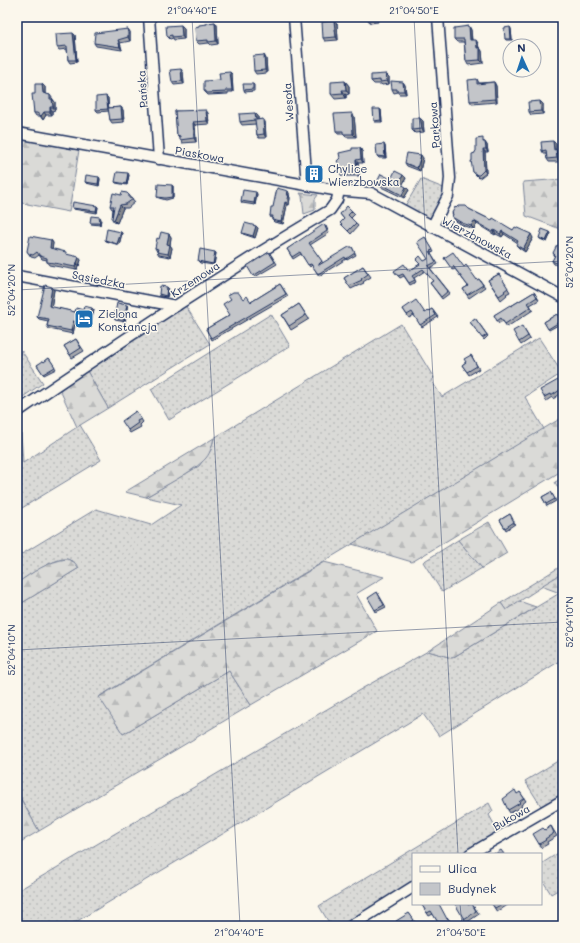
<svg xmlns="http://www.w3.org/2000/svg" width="580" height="943" viewBox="0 0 580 943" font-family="Mali,sans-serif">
<defs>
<pattern id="grass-dots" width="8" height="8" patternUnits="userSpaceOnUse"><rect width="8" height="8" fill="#dadad7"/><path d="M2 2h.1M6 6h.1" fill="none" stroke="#babbbb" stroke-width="1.8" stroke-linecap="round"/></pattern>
<pattern id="forest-firs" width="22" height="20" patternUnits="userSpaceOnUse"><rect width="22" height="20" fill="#dadad7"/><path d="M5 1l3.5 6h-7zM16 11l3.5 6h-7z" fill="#babbbb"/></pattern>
</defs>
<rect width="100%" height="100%" fill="#fbf7ec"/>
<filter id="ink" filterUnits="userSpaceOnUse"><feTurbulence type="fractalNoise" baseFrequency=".025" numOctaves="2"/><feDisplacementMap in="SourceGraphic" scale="8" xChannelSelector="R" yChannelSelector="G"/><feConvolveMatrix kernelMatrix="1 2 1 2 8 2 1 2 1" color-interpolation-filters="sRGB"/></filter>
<g filter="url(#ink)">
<g fill="url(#grass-dots)" stroke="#7a849a">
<polygon points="421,179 446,189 430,219 405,206"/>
<polygon points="185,305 210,344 108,408 87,371"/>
<polygon points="271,314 290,346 169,420 151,389"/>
<path d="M 401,324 L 434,378 L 431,380 L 442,397 L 539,338 L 562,373 L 525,397 L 544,429 L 100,696 L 123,734 L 229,671 L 251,705 L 39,831 L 20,797 L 17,798 L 17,606 L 79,568 C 76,564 72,560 66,559 C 54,558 28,576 17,583 L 17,557 L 96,509 L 151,525 L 181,505 L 146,497 L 199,466 L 211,450 L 214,438 Z"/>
<polygon points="21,350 43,383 17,401 17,372"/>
<polygon points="20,416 23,463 80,425 101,460 17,511 17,418"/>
<polygon points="563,478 563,497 555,482"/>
<polygon points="458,540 482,568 442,592 423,562"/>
<polygon points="563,565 563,573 506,610 501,603"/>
<polygon points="563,591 563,659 439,736 423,714 69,926 17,926 17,891 363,688 428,651 452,658"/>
<polygon points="561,759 563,762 563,793 541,806 525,781"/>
<polygon points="489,803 493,811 489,815 499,833 464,854 413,854 413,884 343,926 331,926 319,906"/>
<polygon points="563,850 563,887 551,894 541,878 541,864"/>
</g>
<g fill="url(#forest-firs)" stroke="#7a849a">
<polygon points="17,138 79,150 69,212 17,202"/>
<polygon points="563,179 563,230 526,216 523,182"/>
<polygon points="300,193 318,195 315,199 315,210 304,214 302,196"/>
<polygon points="87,371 108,408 77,427 60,390"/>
<polygon points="563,417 563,470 412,562 352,544"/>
<path d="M 214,438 C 212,445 211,452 206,458 C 195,471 162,487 146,497 L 125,492 Z"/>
<polygon points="489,522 507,553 482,568 458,540"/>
<path d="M 67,559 L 74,562 L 79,568 L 17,606 L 17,583 C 32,573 48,561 67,559 Z"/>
<polygon points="324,562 384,577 356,594 377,631 251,705 229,671 123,734 99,697"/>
<polygon points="563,573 563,591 560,593 541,586"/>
<polygon points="519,601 536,607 452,658 428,651 501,603 506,610"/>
<polygon points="19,796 39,831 17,844 17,798"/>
</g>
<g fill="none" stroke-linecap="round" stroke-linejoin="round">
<defs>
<g id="minor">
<polyline points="149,17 159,159"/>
<polyline points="294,17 307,185"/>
<polyline points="17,133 334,190 371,193 563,297"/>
<polyline points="432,227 448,196 450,178 438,17"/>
<polyline points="17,276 176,306"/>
<path d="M 17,412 C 120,342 223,273 330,210 L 337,200 L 339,190"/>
<polyline points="470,854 563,800"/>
<polyline points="351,926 413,887"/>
</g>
</defs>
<use href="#minor" stroke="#1b2f5e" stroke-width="13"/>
<use href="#minor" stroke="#fbf7ec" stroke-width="10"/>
</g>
<g fill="#a8a9ad" stroke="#1b2f5e">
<polygon points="113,17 131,17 131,20 116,22 113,19"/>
<polygon points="368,17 383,17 383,19 377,19 378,22 370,23 368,19"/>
<polygon points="334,21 337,24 338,40 325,41 323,38"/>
<polygon points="215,22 217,25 218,44 211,45 209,43 199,44 196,41 199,26"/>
<polygon points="181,25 184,28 184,39 174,40 173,38 170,39 167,36"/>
<polygon points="469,26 471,30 472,40 478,43 479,48 480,48 482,51 483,63 468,65 466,61 464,42 457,42 454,39"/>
<polygon points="510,27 511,29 512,40 506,40 505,39"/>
<polygon points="128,29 130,32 130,41 120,43 122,50 96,46 94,43"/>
<polygon points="73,33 75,35 77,62 70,63 68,60 67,49 59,50 57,47"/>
<polygon points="264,55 266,59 267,73 256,74 254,71"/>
<polygon points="183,72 184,84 174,85 172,82"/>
<polygon points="232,74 233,92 228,92 228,94 208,95 204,91 220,80"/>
<polygon points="386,74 389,77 389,84 382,85 381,84 374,84 371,81"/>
<polygon points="477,79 479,83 494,82 496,86 497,102 472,104 470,101"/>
<polygon points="345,81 349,86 349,94 346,95 346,98 335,99 331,94"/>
<polygon points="403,82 405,85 406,94 399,94 398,92 394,93 392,89"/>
<polygon points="253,84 254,85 254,91 245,92 244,90"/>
<polygon points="45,87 45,94 50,95 55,102 55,110 52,111 52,115 46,115 43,120 40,116 36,116 34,113 35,94"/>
<polygon points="108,98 108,108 121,107 123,110 124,122 112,123 110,120 109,111 98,112 96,110"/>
<polygon points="540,101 543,104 543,114 531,115 529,112"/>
<polygon points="381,110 382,122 375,122 374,121"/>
<polygon points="175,111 208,113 209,124 195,125 196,142 182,143 180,138 177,135"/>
<polygon points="255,113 258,116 258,120 263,119 265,122 266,138 259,138 257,135 256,124 242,125 240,122"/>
<polygon points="354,116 356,137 346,137 343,134 338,134 336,131"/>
<polygon points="423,121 424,132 415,133 412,130"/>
<polygon points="484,141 484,142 487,145 488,152 485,152 486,173 481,177 479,178 473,172 475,153"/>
<polygon points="553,141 556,144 556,149 558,153 559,162 549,162 547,159 546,154 544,154 542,151"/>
<polygon points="385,146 386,158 379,158 377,156"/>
<polygon points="360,148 362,151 363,163 358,163 359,176 342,176 340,173 352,150"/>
<polygon points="423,158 420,171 407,166 405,163"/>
<polygon points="129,175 127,185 116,183 115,182"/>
<polygon points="99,177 100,179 99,186 86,183 85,182"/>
<polygon points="406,178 402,185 409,190 404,198 379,186 377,182 391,179"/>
<polygon points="173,186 173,198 166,200 159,198 157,197"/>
<polygon points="289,193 289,195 290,198 289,205 287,205 283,224 274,222 272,220 272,218 271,218 270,216 273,207"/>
<polygon points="257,194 255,205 242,203 241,201"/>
<polygon points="121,195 129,195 135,202 128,208 123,208 117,223 114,222 112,219 113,209 112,209 110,206"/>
<polygon points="97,206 98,207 97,213 73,209 72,208"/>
<polygon points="456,208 469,209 485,217 513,230 533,238 525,252 519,248 516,245 518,243 504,234 502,237 496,234 495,235 477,224 474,229 464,226 454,220 452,217 453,215 452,213"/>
<polygon points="352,211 355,214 351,218 358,226 351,234 340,223 344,219 340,214"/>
<polygon points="101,219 100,225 91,224 90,223"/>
<polygon points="256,226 258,228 255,238 243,234 242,233"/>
<polygon points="326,226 329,233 310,245 323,263 322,264 352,247 356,255 347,260 346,259 319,276 312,265 310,267 301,254 293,259 287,249"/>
<polygon points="121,232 122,233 119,245 106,241 105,240"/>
<polygon points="551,233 547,242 540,239 539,238"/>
<polygon points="169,234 171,237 170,245 172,248 170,257 159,255 155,248 159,239"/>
<polygon points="425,237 434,252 431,253 438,264 430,268 450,293 442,299 430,283 433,281 425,271 414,278 416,282 410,285 404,276 400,278 394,271 409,271 428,259"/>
<polygon points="51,240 53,243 52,249 81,260 79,266 78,265 77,270 49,265 47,262 47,260 42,259 39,255 35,258 31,257 27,251"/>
<polygon points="563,248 563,268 554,264 552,261 555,256 553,253"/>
<polygon points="215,252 216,253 214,265 200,263 198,261"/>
<polygon points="269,252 277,264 255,277 247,266"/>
<polygon points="444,258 464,267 477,280 479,279 485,287 469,298 463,289 468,286 455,269 453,270"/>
<polygon points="363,266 371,277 363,282 364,283 351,289 344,278"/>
<polygon points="499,274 510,292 506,294 507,295 501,300 488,280"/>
<polygon points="280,284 288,296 212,340 206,329 230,315 243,299 251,302"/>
<polygon points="169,289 167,297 160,296 159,294"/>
<polygon points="54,290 51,307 75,312 83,310 94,310 90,327 75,324 73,334 49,329 47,326 48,321 39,319 37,317"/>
<polygon points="534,292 539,300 530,305 533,310 507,327 503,321 499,323 494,315 511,306"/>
<polygon points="299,304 309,319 291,330 282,315"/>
<polygon points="127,305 128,307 125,322 115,320 114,318"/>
<polygon points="403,309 425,313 432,309 438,317 422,327 414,315 409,318"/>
<polygon points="557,314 562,323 549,330 544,322"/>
<polygon points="475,318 488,336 484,340 470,322"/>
<polygon points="524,329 530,339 521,345 519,342"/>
<polygon points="76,339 84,351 72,358 64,346"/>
<polygon points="471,355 479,369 469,375 462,365 466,362"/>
<polygon points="49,358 56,369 44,375 37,365 44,362"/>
<polygon points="563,387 563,392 553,399 552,397 546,401 544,397"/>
<polygon points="136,411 143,422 140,425 141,427 130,433 128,430"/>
<polygon points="551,492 556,501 547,506 542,497"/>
<polygon points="510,514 515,524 506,530 500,520"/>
<polygon points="377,592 386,607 376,612 375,610"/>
<polygon points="520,792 526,801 521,805 522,807 510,813 508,810 518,794"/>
<polygon points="551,826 557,836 547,842 548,844 541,848 539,844 545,830"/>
<polygon points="472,904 479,914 466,923 464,919 468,905"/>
<polygon points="492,904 509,904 497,912"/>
<polygon points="422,905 447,919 439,924 433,914 429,916"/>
<polygon points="409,913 416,924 413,926 400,926"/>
</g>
<g fill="#888a8d" stroke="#1b2f5e">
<polygon points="334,21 337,24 338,40 336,37"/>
<polygon points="215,22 217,25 218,44 216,41"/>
<polygon points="181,25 184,28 184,39 182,36"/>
<polygon points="469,26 471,30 472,44 470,40"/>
<polygon points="510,27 511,29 512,40 511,39"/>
<polygon points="128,29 130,32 130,41 128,37"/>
<polygon points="73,33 75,35 77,62 76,60"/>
<polygon points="118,40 120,43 122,50 120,47"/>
<polygon points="476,40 478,43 479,52 477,48"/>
<polygon points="480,48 482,51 483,63 480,60"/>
<polygon points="264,55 266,59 267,73 265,70"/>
<polygon points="181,69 183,72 184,84 182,81"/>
<polygon points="230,72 232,74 233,92 232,90"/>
<polygon points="386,74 389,77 389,84 387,81"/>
<polygon points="345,81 349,86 349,94 346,90"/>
<polygon points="403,82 405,85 406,94 404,91"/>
<polygon points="494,82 496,86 497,102 495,99"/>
<polygon points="42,84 45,87 45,97 43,93"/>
<polygon points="342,90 346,95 346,98 343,93"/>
<polygon points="106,96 108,98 109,111 108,109"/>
<polygon points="52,99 55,102 55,110 53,107"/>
<polygon points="540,101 543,104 543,114 541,111"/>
<polygon points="50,107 52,111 52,115 50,112"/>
<polygon points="121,107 123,110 124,122 122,119"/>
<polygon points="380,109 381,110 382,122 381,120"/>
<polygon points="206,110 208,113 209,124 207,121"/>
<polygon points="44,112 46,115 43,120 41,116"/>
<polygon points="255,113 258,116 258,123 256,120"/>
<polygon points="352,113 354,116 356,137 353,134"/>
<polygon points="420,118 423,121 424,132 422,129"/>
<polygon points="263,119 265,122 266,138 264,134"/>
<polygon points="193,122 195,125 196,142 194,138"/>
<polygon points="553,141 556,144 556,153 554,150"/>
<polygon points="485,142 487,145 488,152 486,149"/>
<polygon points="384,144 385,146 386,158 385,157"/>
<polygon points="360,148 362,151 363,163 361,159"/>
<polygon points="483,149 485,152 486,173 484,170"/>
<polygon points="556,149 558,153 559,162 557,158"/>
<polygon points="421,155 423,158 420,171 417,168"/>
<polygon points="356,160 358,163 359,176 357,173"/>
<polygon points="128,173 129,175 127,185 126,184"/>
<polygon points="403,175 406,178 402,186 399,183"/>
<polygon points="99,177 100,179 99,186 98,184"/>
<polygon points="172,185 173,186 173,198 172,197"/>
<polygon points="406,187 409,190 404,198 402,195"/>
<polygon points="288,191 289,193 289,195 290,198 289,205 287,203 287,195"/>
<polygon points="256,192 257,194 255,205 254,203"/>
<polygon points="285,202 287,205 283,224 281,222"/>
<polygon points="120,205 123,208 117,223 114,220"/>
<polygon points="97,206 98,207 97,213 96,211"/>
<polygon points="100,217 101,219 100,225 99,223"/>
<polygon points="474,221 477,224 474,229 471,226"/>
<polygon points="256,226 258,228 255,238 253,236"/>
<polygon points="494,230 496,234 495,235 493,232"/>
<polygon points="502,231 504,234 502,237 500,234"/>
<polygon points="121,232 122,233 119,245 117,244"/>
<polygon points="550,232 551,233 547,242 546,241"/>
<polygon points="169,234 171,237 170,245 172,248 170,257 168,254 167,244"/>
<polygon points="531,234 533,238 525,252 523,249"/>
<polygon points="51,240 53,243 52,251 50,248"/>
<polygon points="215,252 216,253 214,265 213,264"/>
<polygon points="79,257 81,260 79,266 77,263"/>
<polygon points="76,263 78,265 77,270 75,267"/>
<polygon points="52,287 54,290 51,309 49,306"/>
<polygon points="167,287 169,289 167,297 166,296"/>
<polygon points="127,305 128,307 125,322 124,320"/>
<polygon points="92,308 94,310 90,327 88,324"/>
<polygon points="73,321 75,324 73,334 71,331"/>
</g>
<g fill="#c3c5c9" stroke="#1b2f5e">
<polygon points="113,17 128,17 113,19"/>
<rect x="368" y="17" width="7" height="2"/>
<polygon points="334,21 336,37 323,38 322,22"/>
<polygon points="215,22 216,41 208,42 208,40 196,41 195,27 199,26 199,25 207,24 207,23"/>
<polygon points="181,25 182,36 172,37 172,35 167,36 166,26"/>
<polygon points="469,26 470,40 476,40 477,48 480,48 480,60 466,61 464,39 454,39 454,28"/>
<polygon points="510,27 511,39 505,39 504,28"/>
<polygon points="128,29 128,37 118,40 120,47 94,43 95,33"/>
<polygon points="73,33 76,60 68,60 67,46 57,47 56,34"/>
<polygon points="264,55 265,70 254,71 253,56"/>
<polygon points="181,69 182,81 172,82 170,70"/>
<polygon points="230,72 232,90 226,90 226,92 206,93 206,91 204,91 204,81 220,80 219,73"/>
<polygon points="386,74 387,81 380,82 380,80 371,81 371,75"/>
<polygon points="477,79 477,84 494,82 495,99 470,101 468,80"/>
<polygon points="345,81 346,90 342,90 343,93 331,94 331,82"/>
<polygon points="391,81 403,82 404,91 397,91 397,89 392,89"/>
<polygon points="35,84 42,84 43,93 50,95 50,99 52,99 53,107 50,107 50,112 44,112 41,116 37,113 34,113 32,94 35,94"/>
<polygon points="243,84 253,84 253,89 244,90"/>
<polygon points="106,96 108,109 96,110 96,97"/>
<polygon points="540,101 541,111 529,112 528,102"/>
<polygon points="121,107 122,119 110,120 108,108"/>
<polygon points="373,109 380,109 381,120 374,121"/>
<polygon points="206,110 207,121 193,122 194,138 180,140 180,136 177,135 175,111"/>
<polygon points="255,113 256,120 263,119 264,134 257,135 255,120 240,122 239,114"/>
<polygon points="352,113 353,134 343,134 343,131 336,131 334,114"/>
<polygon points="412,118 420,118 422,129 412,130"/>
<polygon points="483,138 483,142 485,142 486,149 483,149 484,170 479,175 477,175 473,172 471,161 472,161 472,154 475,153 475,152 476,151 476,139"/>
<polygon points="553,141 554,150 556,149 557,158 547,159 546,150 542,151 541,142"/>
<polygon points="384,144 385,157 377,156 376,145"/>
<polygon points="352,148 360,148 361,159 356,160 357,173 340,173 340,166 337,161 340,158 339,153 352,150"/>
<polygon points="407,153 421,155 417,168 405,163"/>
<polygon points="395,171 403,175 399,183 406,187 402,195 377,182 381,174 391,179"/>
<polygon points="117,172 128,173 126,184 115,182"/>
<polygon points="86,175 99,177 98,184 85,182"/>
<polygon points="158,184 172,185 172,197 165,198 157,197"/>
<polygon points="277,188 288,191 287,195 289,195 287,203 285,202 281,222 272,220 273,216 270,216 271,207 273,207"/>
<polygon points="243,190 256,192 254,203 241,201"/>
<polygon points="122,192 127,193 129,195 129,198 133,199 126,204 120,205 114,220 112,219 114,206 110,206 113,193 121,195"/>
<polygon points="73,202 97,206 96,211 72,208"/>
<polygon points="347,206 352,211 348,215 356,223 348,231 340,223 344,219 340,214"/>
<polygon points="458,206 466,206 469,209 485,217 492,220 493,218 513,230 515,227 531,234 523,249 516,245 518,241 502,231 500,234 494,230 493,232 474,221 471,226 462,223 452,217 453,214 452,213 455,207 456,208"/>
<polygon points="91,216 100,217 99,223 90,223"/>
<polygon points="245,223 256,226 253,236 242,233"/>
<polygon points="324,224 327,231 309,243 322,261 319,264 319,265 349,247 352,247 355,253 346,259 345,257 318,274 311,264 308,265 300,252 292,257 287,249"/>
<polygon points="107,229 121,232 117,244 105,240"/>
<polygon points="542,229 550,232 546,241 539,238"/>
<polygon points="161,232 169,234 167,244 170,245 168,254 157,252 158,249 155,248 157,238 159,239"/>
<polygon points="30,236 51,240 50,248 66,252 66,254 79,257 77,263 76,263 75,267 54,263 47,262 47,258 40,256 37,252 33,255 29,254 27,251"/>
<polygon points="425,237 433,250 430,251 436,262 428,266 448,291 441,297 430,283 433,281 423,269 412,276 415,280 409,283 403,274 398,276 394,271 404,264 409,271 420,264 416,260 420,256 424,261 428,259 417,242"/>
<polygon points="557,245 563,248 563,262 562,265 552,261 555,255 553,253"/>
<polygon points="200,249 215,252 213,264 198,261"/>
<polygon points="269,252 275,262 253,276 247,266"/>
<polygon points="453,252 464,267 466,265 477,280 479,279 483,285 467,295 463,289 468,286 453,266 451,268 444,258"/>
<polygon points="363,266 368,274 361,279 362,280 349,286 344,278"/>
<polygon points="499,274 508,288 504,291 505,292 499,296 488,280"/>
<polygon points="280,284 286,294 211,338 206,329 230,315 223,304 231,299 228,295 233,292 238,292 243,299 247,296 251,302"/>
<polygon points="45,285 52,287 49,306 75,312 76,308 83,310 84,306 92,308 88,324 73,321 71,331 47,326 49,319 37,317"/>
<polygon points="160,286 167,287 166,296 159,294"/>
<polygon points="534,292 537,297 528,303 531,307 505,324 501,318 497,321 494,315 510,305 511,306"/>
<polygon points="416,300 425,313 432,309 436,315 420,325 412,312 407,315 403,309"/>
<polygon points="117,303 127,305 124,320 114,318"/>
<polygon points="299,304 306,315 289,326 282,315"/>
<polygon points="557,314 561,321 548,329 544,322"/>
<polygon points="475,318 487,335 482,338 470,322"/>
<polygon points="522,326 528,336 519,342 513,331"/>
<polygon points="563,336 563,342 560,337"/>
<polygon points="76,339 81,348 70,355 64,346"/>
<polygon points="471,355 477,366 467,372 462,365 466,362 464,359"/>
<polygon points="49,358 55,367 43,374 37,365 43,361 44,362"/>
<polygon points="558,380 563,388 551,396 550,394 544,397 540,390"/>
<polygon points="136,411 141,419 137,421 138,423 128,430 122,421"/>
<polygon points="551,492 555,499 546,504 542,497"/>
<polygon points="510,514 514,522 505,528 500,520"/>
<polygon points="377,592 384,605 375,610 368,598"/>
<polygon points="515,790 517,794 520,792 524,798 519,802 520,803 508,810 503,799"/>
<polygon points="551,826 554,833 545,839 546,840 539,844 533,834 543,828 545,830"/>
<polygon points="501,850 504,854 493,854 495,853 495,854"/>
<polygon points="424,904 439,904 447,919 448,918 453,926 435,926 439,924 431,911 427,913 422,905"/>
<polygon points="455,904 467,904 468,905 472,904 476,911 464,919"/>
<polygon points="492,904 502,904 495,908"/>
<polygon points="409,913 414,920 410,923 412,926 400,926 396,921"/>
</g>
</g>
<path fill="none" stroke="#1b2f5e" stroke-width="1" stroke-opacity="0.45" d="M 192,17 L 240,926M 414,17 L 458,854M 17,290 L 563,261M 17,650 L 563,622M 460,904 L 462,926M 17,912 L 18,926"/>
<defs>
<symbol id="building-square" viewBox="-11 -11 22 22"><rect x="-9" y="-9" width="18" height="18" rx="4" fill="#1f6fb2" stroke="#fbf7ec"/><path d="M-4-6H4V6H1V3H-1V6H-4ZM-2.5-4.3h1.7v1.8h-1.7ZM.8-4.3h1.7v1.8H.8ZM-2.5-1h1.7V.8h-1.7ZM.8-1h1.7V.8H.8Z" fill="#fff"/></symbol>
<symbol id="hotel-square" viewBox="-11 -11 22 22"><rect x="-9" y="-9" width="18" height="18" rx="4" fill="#1f6fb2" stroke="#fbf7ec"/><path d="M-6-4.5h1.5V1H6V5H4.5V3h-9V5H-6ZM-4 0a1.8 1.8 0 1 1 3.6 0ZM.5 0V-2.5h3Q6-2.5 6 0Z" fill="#fff"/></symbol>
</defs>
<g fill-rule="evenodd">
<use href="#building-square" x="303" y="163" width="22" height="22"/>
<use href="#hotel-square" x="73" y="308" width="22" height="22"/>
</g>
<g text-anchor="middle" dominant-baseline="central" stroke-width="3" stroke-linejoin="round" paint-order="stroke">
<g font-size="11" fill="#1b2f5e" stroke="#fbf7ec">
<text transform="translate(142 89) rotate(-94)">Pańska</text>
<text transform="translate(288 102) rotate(-94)">Wesoła</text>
<text transform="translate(434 125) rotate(-94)">Parkowa</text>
<text transform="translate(200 154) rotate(10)">Piaskowa</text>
<text transform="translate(477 237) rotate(28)">Wierzbnowska</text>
<text transform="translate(99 279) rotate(11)">Sąsiedzka</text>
<text transform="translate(195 279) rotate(-33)">Krzemowa</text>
<text transform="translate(511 817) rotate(-30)">Bukowa</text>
</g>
<g font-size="11" fill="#1b2f5e" stroke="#fbf7ec" text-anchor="start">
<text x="328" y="168">Chylice<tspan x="328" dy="13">Wierzbowska</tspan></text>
<text x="98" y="313">Zielona<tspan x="98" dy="13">Konstancja</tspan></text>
</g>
</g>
<rect width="580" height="943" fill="none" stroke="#fbf7ec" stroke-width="44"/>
<rect x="412" y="853" width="130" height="52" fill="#fbf7ec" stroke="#a1a7b3"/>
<rect x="420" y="866" width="20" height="6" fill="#fbf7ec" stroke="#a1a7b3"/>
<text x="448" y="873" font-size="12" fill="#1b2f5e">Ulica</text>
<rect x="420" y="883" width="20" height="12" fill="#c3c5c9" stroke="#a1a7b3"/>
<text x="448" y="893" font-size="12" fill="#1b2f5e">Budynek</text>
<g transform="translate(522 58) rotate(357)"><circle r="19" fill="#fbf7ec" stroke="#a1a7b3"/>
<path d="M0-3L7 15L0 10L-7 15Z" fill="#1f6fb2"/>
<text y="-6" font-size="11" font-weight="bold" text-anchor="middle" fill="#1b2f5e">N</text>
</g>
<rect x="22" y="22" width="536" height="899" fill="none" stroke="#1b2f5e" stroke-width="1.5"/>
<g font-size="10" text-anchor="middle" fill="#1b2f5e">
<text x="192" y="14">21°04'40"E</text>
<text x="414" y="14">21°04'50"E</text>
<text transform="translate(569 262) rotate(-90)" y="4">52°04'20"N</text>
<text transform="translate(11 290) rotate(-90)" y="4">52°04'20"N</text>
<text transform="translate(569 622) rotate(-90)" y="4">52°04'10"N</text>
<text transform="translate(11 650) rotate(-90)" y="4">52°04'10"N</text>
<text x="239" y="936">21°04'40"E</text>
<text x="461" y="936">21°04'50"E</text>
</g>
</svg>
